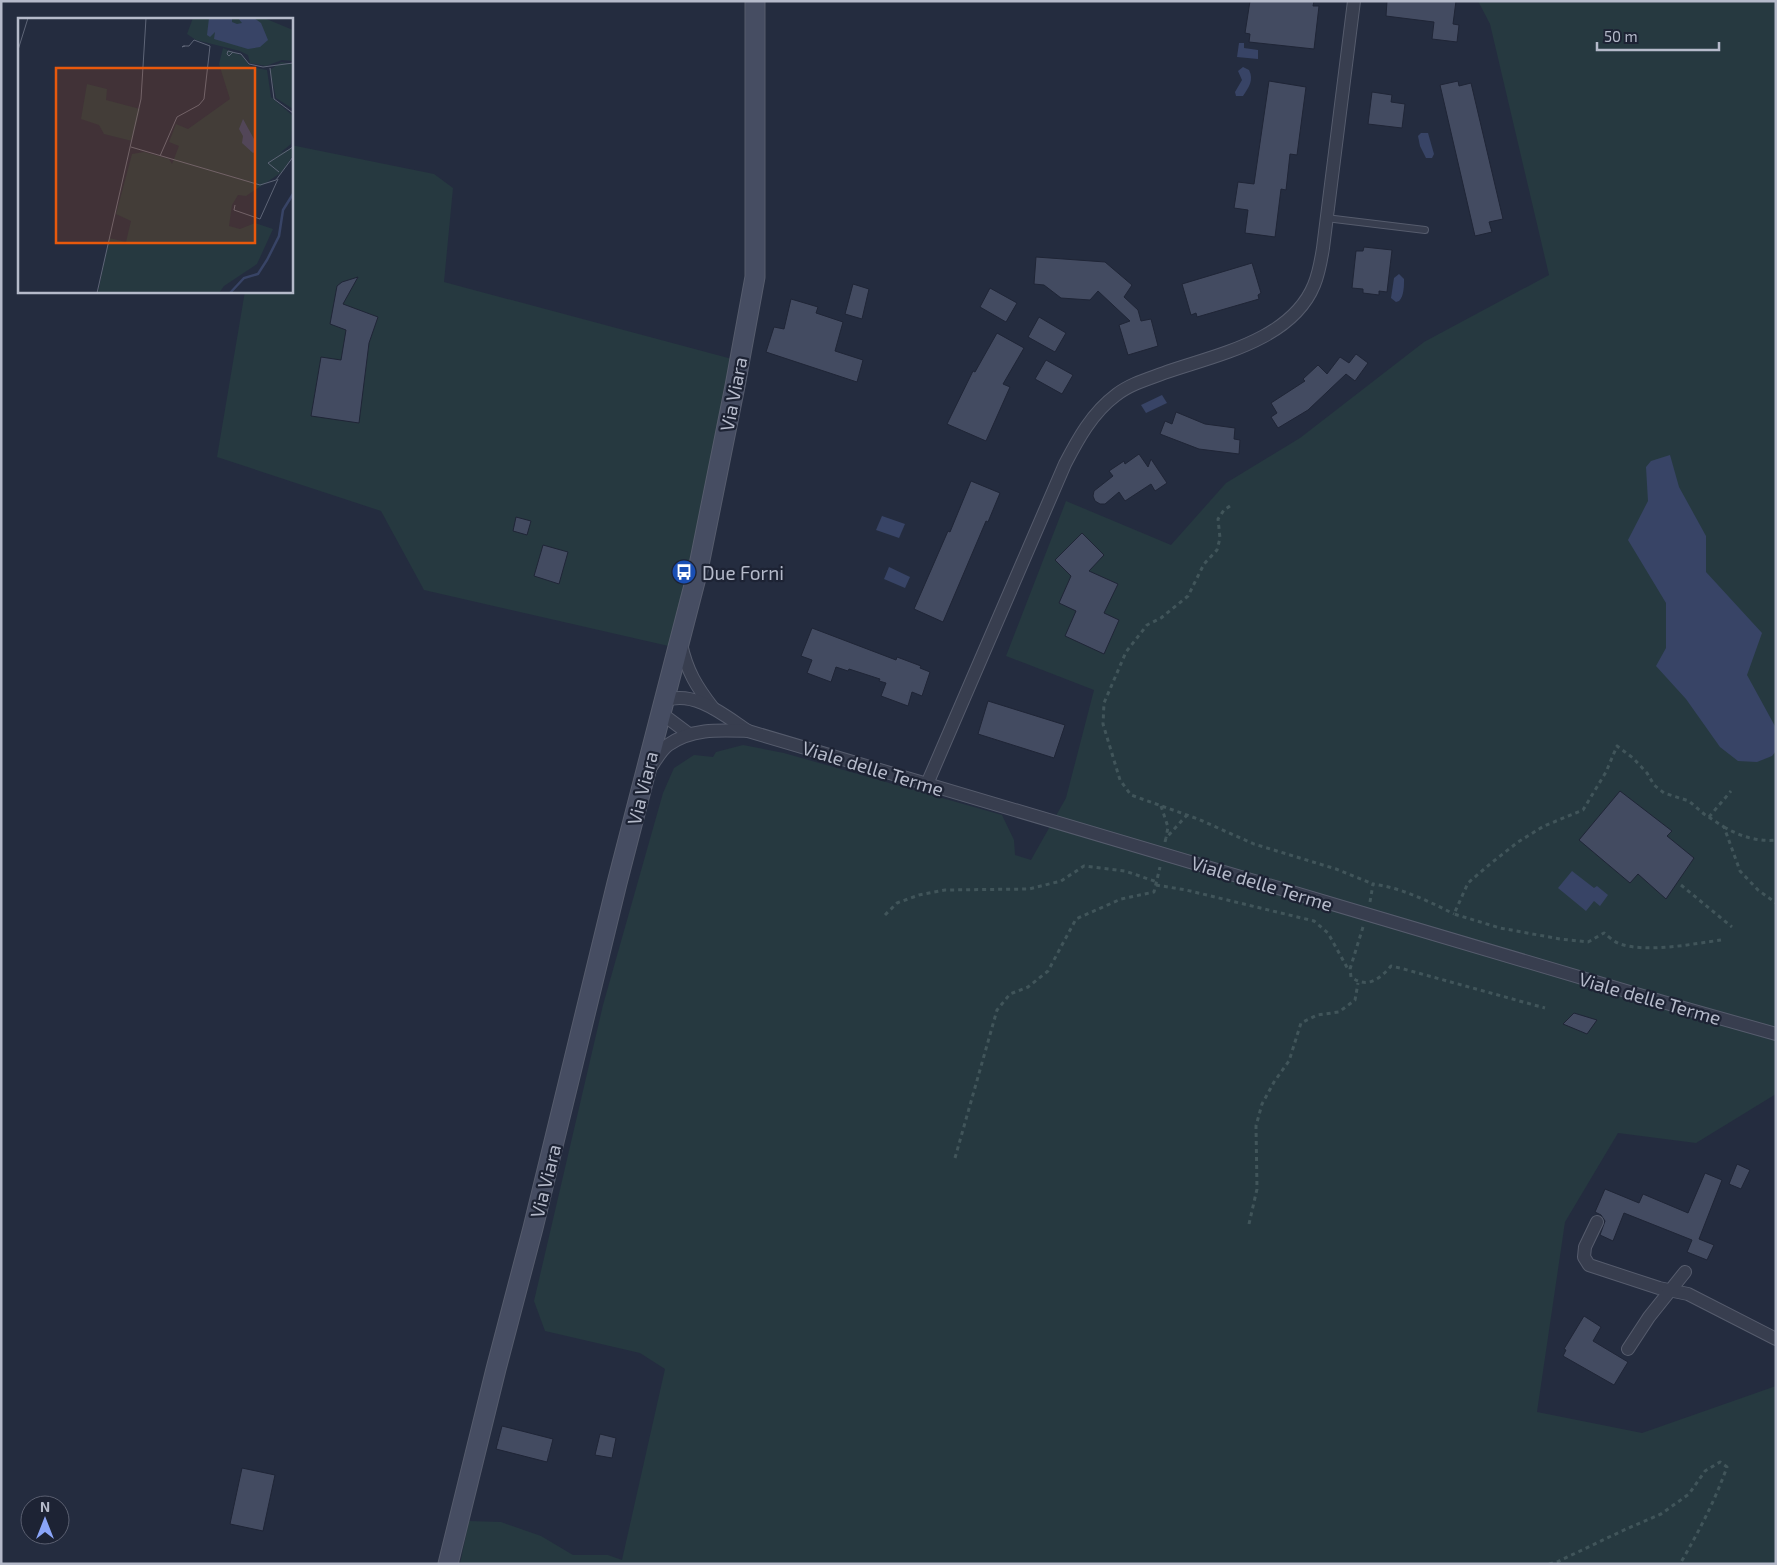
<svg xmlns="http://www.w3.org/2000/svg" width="1777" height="1565" viewBox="0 0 1777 1565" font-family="'Exo 2',sans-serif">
<rect width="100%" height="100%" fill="#242c3f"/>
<g fill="#263940">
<polygon points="1478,1 1776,2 1776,1094 1696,1143 1618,1133 1565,1222 1537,1412 1642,1433 1776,1386 1776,1564 460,1564 469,1521 501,1522 541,1536 573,1555 608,1555 622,1560 665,1369 640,1353 545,1331 534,1301 603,1005 663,793 674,768 694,755 713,757 716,752 743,745 784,753 1002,815 1014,840 1015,855 1031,860 1066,798 1094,690 1006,656 1066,501 1171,545 1226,483 1300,438 1424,342 1549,275 1490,24"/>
<polygon points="291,145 434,174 453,188 444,282 747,363 673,647 424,590 381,511 217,457 245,291 291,291"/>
</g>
<g fill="#384466">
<polygon points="1239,43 1244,43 1244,48 1258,50 1258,59 1237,57"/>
<path d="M 1243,67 L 1249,70 C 1254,80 1249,87 1243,96 L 1236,96 L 1235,92 L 1242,80 L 1238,71 Z"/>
<polygon points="1421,133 1428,133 1434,154 1432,158 1426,158 1420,146 1418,136"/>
<path d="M 1399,274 L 1404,279 C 1404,286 1404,296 1399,301 L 1396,302 L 1391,298 L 1394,278 Z"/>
<polygon points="1162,395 1167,403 1146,413 1141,405"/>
<polygon points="1670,455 1679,487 1706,536 1706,572 1762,633 1747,675 1776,728 1776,751 1772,756 1757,762 1738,761 1720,747 1686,699 1656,666 1666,648 1666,603 1628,540 1648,501 1646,467 1651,461"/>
<polygon points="882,516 905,524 899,538 876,530"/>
<polygon points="889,567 910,577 905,588 884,579"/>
<polygon points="1572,871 1594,888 1597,886 1608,895 1600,906 1594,901 1586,911 1558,888"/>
</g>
<g fill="#434b61" stroke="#1f2536">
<polygon points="1250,1 1314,1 1313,6 1319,6 1314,49 1249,42 1250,34 1245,33"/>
<polygon points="1387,1 1456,1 1453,24 1459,25 1457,42 1432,39 1434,22 1386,16"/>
<polygon points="1269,81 1306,87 1297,155 1290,154 1286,190 1281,189 1275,237 1245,233 1248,210 1234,208 1238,182 1254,184"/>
<polygon points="1458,81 1459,86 1471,83 1503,219 1489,222 1492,232 1475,236 1440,85"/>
<polygon points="1372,92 1392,95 1391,102 1405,104 1402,128 1368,124"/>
<polygon points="1364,247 1392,250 1387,292 1379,291 1379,295 1363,293 1363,289 1352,288 1356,251 1363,251"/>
<polygon points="1036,257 1105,262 1132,285 1124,297 1138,310 1141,321 1151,319 1158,346 1128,355 1119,325 1130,321 1098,291 1090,300 1061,298 1044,285 1034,284"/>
<polygon points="1252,263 1261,293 1258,295 1259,299 1197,317 1196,313 1191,315 1182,284"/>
<polygon points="358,277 343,304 378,317 369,343 359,423 311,416 321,357 341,360 346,330 330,324 337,286 342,282"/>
<polygon points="853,284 869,289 862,319 845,314"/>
<polygon points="990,288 1017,303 1006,322 980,307"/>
<polygon points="791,299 818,307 816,313 843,322 835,351 863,360 857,382 766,352 774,327 784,329"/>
<polygon points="1039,317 1066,333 1055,352 1028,337"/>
<polygon points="997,333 1024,348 1003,384 1010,387 986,441 947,424 973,371 975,372"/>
<polygon points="1356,354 1368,363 1355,381 1346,374 1308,410 1278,428 1271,417 1277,413 1271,403 1305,381 1303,379 1318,365 1327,374 1340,357 1349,363"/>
<polygon points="1046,360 1073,375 1062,394 1035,379"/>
<polygon points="1176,412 1205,424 1235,428 1234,439 1240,440 1239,454 1199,449 1160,434 1165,421 1172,424"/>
<polygon points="1139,454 1148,467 1151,459 1167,483 1155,491 1151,484 1125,501 1119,492 1105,504 1100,504 1095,501 1093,496 1094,491 1113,476 1109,471 1124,461 1125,464"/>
<polygon points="971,481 1000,493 988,522 986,521 943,622 914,609 948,531 950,532"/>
<polygon points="516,517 531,521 527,535 513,531"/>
<polygon points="1082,533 1104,555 1089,571 1118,584 1104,613 1119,620 1104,654 1065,636 1076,611 1059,603 1071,576 1055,560"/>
<polygon points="543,545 568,552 559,584 534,576"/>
<polygon points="812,628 896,660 897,657 921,666 920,668 930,672 922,696 912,692 908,706 881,696 886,683 879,681 880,679 849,669 848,671 836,667 831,682 807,673 812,660 801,656"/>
<polygon points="988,701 1065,725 1054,758 978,734"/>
<polygon points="1620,791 1672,831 1667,836 1694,858 1666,899 1638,874 1630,883 1579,840"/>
<polygon points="1574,1013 1597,1020 1587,1034 1563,1024"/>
<polygon points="1737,1164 1750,1170 1741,1189 1729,1184"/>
<polygon points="1705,1173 1722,1180 1699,1239 1714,1245 1707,1260 1687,1252 1692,1240 1624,1213 1613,1241 1600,1235 1605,1221 1601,1215 1595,1212 1605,1189 1639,1203 1643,1194 1688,1213"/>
<polygon points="1584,1316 1601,1327 1593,1341 1628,1362 1614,1385 1563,1356 1566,1350 1564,1349"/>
<polygon points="502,1426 553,1439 547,1462 496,1449"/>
<polygon points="600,1434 616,1438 612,1458 595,1455"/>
<polygon points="242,1468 275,1475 263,1531 230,1524"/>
</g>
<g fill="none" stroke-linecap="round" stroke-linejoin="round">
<defs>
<polyline id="lane" points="1326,218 1425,230"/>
<g id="street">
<path d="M 681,644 C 687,671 696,686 713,708"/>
<path d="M 664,701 C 694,689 725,716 748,731"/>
<polyline points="661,713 689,734"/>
<path d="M 651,767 C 656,760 661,750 668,745 C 692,728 720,730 748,731 L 1680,1007 L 1776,1034"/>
<path d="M 927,784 L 1065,464 C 1078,439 1092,413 1116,395 C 1130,384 1148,379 1164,373 C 1215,355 1291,341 1314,285 C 1319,273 1321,261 1323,248 L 1354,1"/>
<polyline points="1597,1222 1585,1247 1584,1257 1589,1265 1659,1288 1688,1294 1776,1339"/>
<polyline points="1628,1349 1649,1317 1685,1272"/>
</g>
<polyline id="secondary" points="448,1564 496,1369 533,1228 617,883 698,570 735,386 755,277 755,1"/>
</defs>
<use href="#lane" stroke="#565c6d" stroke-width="8"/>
<use href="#street" stroke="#565c6d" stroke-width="14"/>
<use href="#secondary" stroke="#565c6d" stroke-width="21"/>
<g stroke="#41555a" stroke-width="3" stroke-dasharray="4 4" stroke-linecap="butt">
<polyline points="1230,506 1224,510 1218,519 1220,538 1217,550 1204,564 1188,596 1161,618 1147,625 1126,652 1104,703 1103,724 1120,780 1131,795 1198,819 1254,844 1336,869 1373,884"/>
<polyline points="1161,806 1168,827 1166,838"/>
<polyline points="1709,817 1731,791"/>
<path d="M 1724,827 C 1740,836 1757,842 1776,840"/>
<polyline points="1165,842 1166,838 1187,815"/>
<polyline points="1156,885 1186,890 1314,921 1328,933 1349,971"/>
<polyline points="1681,885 1732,927"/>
<path d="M 1370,902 L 1373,884 C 1402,888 1428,901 1454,914"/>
<polyline points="885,915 897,903 919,895 945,890 1029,889 1061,881 1084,866 1125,871 1157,882"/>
<path d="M 1363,927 L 1350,969 L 1351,977 C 1367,989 1380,979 1391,966 L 1400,968 L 1545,1008"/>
<path d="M 1721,940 C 1692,944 1648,953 1620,944 C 1614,942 1608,936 1604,933 L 1588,942 L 1560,939 L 1500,928 L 1454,914 L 1468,883 L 1490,864 L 1518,842 L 1544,826 L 1583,810 L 1606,772 L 1617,746 L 1633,758 L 1647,773 L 1654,785 L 1664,793 L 1689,801 L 1704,814 L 1724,827 L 1740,871 L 1758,890 L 1776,903"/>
<polyline points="955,1158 997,1010 1010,994 1028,987 1048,971 1076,919 1121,899 1154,892 1160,867"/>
<polyline points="1249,1224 1257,1189 1256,1126 1262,1104 1274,1082 1289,1061 1301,1023 1317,1015 1339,1012 1355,1000 1358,983"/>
<path d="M 1549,1564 L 1557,1562 L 1624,1530 L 1661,1514 L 1689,1494 L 1705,1471 L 1720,1462 L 1727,1467 C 1714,1503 1699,1531 1680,1564"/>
</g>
<use href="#lane" stroke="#383e4f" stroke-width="6"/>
<use href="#street" stroke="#383e4f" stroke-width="12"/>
<use href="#secondary" stroke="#464d62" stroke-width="19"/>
</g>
<defs>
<symbol id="bus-disc" viewBox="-11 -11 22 22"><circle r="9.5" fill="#1a4fb4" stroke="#1d2334"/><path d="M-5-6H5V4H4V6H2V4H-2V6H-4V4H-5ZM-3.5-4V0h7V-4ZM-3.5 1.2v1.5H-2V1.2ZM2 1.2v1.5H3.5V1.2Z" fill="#fff"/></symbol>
</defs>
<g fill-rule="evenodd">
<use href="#bus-disc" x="670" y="558" width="28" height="28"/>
</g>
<g text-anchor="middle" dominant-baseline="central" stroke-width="4.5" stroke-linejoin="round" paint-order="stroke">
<g font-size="19" fill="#b5baca" stroke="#1d2334">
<text transform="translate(733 394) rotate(-79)">Via Viara</text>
<text transform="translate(873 768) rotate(17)">Viale delle Terme</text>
<text transform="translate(642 788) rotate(-76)">Via Viara</text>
<text transform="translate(1262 883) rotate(17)">Viale delle Terme</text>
<text transform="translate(1650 998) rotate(16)">Viale delle Terme</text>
<text transform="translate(545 1181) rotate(-76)">Via Viara</text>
</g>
<g font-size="19" fill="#b5baca" stroke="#1d2334" text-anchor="start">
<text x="702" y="572">Due Forni</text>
</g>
</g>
<g transform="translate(18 18)">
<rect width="275" height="275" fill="#242c3f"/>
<path d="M 175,0 L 246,0 L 275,12 L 275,43 L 264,42 L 248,48 L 232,45 L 230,37 L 222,33 L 178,22 L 169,16 ZM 205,30 L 224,38 L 233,49 L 249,52 L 253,79 L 275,98 L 273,126 L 262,135 L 275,130 L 275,137 L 264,154 L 228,178 L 220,177 L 214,187 L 211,208 L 222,211 L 237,205 L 255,211 L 239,246 L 206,268 L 201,275 L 80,275 L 91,220 L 108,224 L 113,203 L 98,196 L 114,136 L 126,134 L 151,141 L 154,146 L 161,128 L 151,124 L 158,106 L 170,111 L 212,81 L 201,46 ZM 263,44 L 275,46 L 275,91 L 258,80 L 252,52 ZM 69,66 L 89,71 L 88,82 L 122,91 L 114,123 L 86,116 L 81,107 L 63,101 Z" fill="#263940"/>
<path d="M 191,0 L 214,0 L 214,4 L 219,6 L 224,5 L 220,0 L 236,0 L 243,5 L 250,22 L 242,29 L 230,31 L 196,21 L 197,14 L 192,19 L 189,17 ZM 225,101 L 236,121 L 238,133 L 235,135 L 224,125 L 225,118 L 221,111 Z" fill="#384466"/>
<path fill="none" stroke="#384466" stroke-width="2.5" d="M 212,275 L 226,260 L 240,256 L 249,242 L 261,218 L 265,192 L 275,176"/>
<path fill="none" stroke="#5e6577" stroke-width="1" d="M 0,32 L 10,0M 215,34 L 211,38 L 209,36 L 210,33 L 218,35 L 223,36 L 231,46 L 245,49 L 275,45M 252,50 L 256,81 L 275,95M 113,129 L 242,167 L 258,162 L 275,139M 142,138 L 159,99 L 181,87 L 186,81 L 192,28 L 176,22 L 171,28 L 165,28 L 164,29 L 167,28M 261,154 L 250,145 L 275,129M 217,187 L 216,192 L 242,201 L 260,161M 79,275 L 123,81 L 128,0"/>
<path fill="#e8590c" fill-opacity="0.15" stroke="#e8590c" stroke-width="2.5" d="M 38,50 L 237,50 L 237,225 L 38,225 Z"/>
<rect width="275" height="275" fill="none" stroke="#b5baca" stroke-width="2.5"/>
</g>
<rect width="1777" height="1565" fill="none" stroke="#b5baca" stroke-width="5"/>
<g transform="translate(45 1520)"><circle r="24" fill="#1d2334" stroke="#5a5f70"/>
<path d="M0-4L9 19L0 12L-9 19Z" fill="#8aa5f9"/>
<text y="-8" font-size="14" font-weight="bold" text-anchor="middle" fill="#b5baca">N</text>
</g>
<path d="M1597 42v8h122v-8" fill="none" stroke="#b5baca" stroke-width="2.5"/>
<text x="1604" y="42" font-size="15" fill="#b5baca" stroke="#1d2334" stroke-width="4" paint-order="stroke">50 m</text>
</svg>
